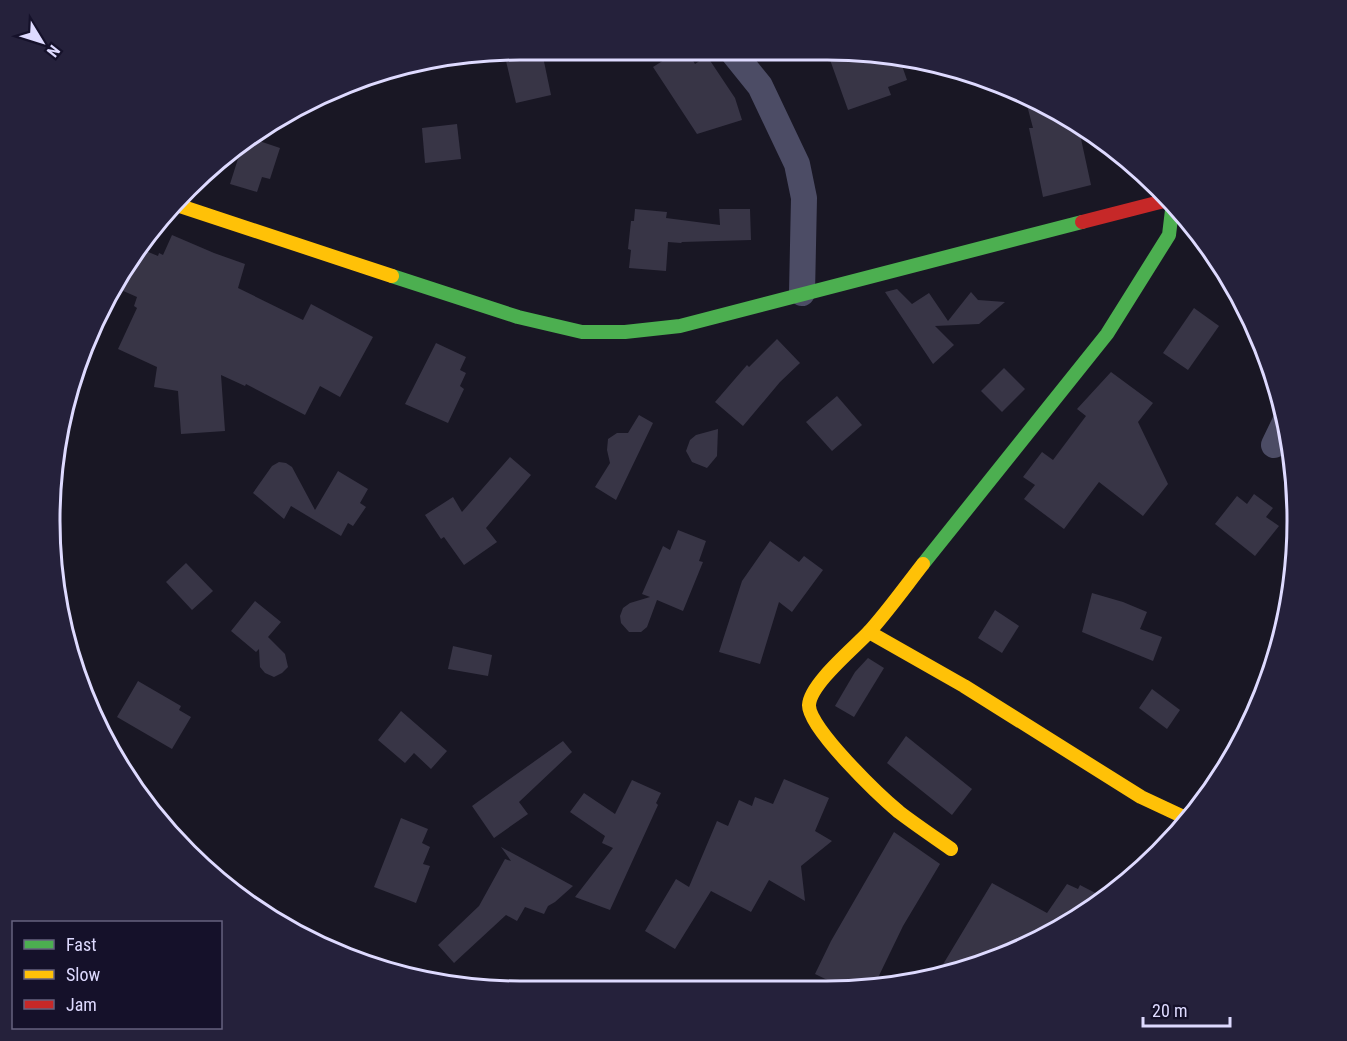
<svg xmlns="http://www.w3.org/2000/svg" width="1347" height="1041" viewBox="0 0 1347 1041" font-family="'Roboto Condensed',sans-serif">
<rect width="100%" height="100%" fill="#191724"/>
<g fill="#383546">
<polygon points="680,50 687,50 695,64 707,56 735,98 742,120 697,134 653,67"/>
<polygon points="848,50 899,57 907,80 888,87 891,95 848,110 829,57"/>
<polygon points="542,52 551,95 516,103 506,61"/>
<polygon points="1024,94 1035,98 1078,125 1091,185 1043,197 1029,128 1033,128"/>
<polygon points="457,124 461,159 425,163 422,128"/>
<polygon points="253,139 280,148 270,179 262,177 257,192 230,184 242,146"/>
<polygon points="635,209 667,212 666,218 720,225 719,209 750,209 751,240 682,242 681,243 668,242 666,271 629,268 631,250 628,249 631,221 634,221"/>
<polygon points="172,235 214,253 245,264 238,288 303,320 311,304 373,337 340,397 320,386 305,415 246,384 245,386 221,375 225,431 181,434 178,391 154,387 157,367 118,349 137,308 134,306 137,297 112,286 141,249 158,256 159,253 163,255"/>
<polygon points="897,289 912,304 929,293 948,321 971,292 978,300 1005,302 979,324 935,326 954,345 933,364 885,292"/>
<polygon points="1194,308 1219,326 1188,370 1163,353"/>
<polygon points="777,339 800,363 780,382 743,426 715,402 747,365 749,367"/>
<polygon points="436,343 466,357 460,370 466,373 460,386 464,389 448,423 405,404"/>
<polygon points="1004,368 1025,389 1002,412 981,391"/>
<polygon points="1111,372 1153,403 1138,422 1168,484 1143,516 1099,482 1064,529 1024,499 1035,485 1023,477 1042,452 1053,460 1086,416 1077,409"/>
<polygon points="837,396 862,425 832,451 806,422"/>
<polygon points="639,415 653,423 616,500 595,487 610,463 607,450 608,439 617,433 628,433"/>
<polygon points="718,429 717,456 707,468 692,462 686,451 690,440 696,435"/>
<polygon points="510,457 531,475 486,528 497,542 464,565 444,537 441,539 425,515 453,497 462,512"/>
<polygon points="279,462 286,463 292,467 315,510 338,471 368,489 360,503 366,507 353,526 348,523 341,536 291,506 284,519 253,493 272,466"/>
<polygon points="1254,494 1273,508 1266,517 1279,526 1255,556 1215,524 1237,496 1247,504"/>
<polygon points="678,530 706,541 699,561 703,562 683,611 657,600 647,627 641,632 629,632 621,623 620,616 623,608 630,603 650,597 642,594 663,546 670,550"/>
<polygon points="770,541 799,562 804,556 823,570 792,612 779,602 760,664 719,652 742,581"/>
<polygon points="186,563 213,591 192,610 166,582"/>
<polygon points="1092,593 1123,602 1147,612 1140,629 1162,637 1153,661 1082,632"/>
<polygon points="255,601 281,622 268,637 285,654 288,667 282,673 274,677 265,673 260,667 259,649 256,652 231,631"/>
<polygon points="995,610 1019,626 1002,653 978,638"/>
<polygon points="453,646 492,655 488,676 448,669"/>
<polygon points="868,658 884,668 854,717 835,706 855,672"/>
<polygon points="138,681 181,706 179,710 191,717 172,749 117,717"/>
<polygon points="1152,689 1180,710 1167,729 1139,708"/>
<polygon points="401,711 447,751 431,769 414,753 405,763 378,740"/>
<polygon points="906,736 972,789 952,815 887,763"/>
<polygon points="563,741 572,752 519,802 528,814 494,838 472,806"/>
<polygon points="784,779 829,798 815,831 832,841 801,866 805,901 769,880 751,912 711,891 675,949 645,931 676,879 689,887 717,821 728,826 739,800 752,806 755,797 773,804"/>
<polygon points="632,780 661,793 656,803 658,805 610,910 575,897 613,848 602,843 605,836 570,812 584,793 615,814"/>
<polygon points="401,818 428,829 422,843 430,847 423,864 430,866 416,903 374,887"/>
<polygon points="894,832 940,864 903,926 873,988 842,987 815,974 831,941"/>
<polygon points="501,847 573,886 555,902 548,906 544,914 525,907 517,921 506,915 454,963 438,945 479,906 505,859 511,861"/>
<polygon points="992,883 1047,913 1067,884 1078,889 1080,885 1105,898 1088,912 978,966 936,976"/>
</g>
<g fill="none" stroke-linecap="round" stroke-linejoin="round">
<g stroke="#4c4c65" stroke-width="26">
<polyline points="731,50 760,86 797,164 804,198 802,293"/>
<polyline points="1274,445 1286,420"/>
</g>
<g stroke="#4caf50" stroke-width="14">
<polyline points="392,276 518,317 582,332 625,332 680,326 1082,222"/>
<polyline points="923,564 1107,334 1169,235 1172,210"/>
</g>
<g stroke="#ffc107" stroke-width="14">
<polyline points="174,204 392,276"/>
<path d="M 923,564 C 905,587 888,611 869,632 C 854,648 810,684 809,705 C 808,728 881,797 899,812 C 916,825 934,837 951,849"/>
<polyline points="869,632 964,686 1141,797 1188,819"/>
</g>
<polyline stroke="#c62828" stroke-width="14" points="1082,222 1164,201"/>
</g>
<path d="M0 0H1347V1041H0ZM520 60H827A460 460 0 0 1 1287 520V521A460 460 0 0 1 827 981H520A460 460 0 0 1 60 521V520A460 460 0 0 1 520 60Z" fill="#25213b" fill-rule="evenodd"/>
<path fill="none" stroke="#dedaff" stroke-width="3" d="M520 60H827A460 460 0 0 1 1287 520V521A460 460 0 0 1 827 981H520A460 460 0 0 1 60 521V520A460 460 0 0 1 520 60Z"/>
<rect x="12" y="921" width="210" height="108" fill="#15112a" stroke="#65617f" stroke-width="1.5"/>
<rect x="24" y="940" width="30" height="9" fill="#4caf50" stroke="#65617f" stroke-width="1.5"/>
<text x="66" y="951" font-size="18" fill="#dedaff">Fast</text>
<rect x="24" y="970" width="30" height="9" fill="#ffc107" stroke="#65617f" stroke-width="1.5"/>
<text x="66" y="981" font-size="18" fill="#dedaff">Slow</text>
<rect x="24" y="1000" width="30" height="9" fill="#c62828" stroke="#65617f" stroke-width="1.5"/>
<text x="66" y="1011" font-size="18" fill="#dedaff">Jam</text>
<g transform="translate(42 42) rotate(128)" stroke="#15112a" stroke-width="4.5" paint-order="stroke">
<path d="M0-4.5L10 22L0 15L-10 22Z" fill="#dedaff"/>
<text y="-9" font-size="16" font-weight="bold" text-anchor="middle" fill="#dedaff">N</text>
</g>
<path d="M1143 1017v9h87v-9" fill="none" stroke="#dedaff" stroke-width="3"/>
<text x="1152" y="1017" font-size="18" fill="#dedaff" stroke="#15112a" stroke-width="4.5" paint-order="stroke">20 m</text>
</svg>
